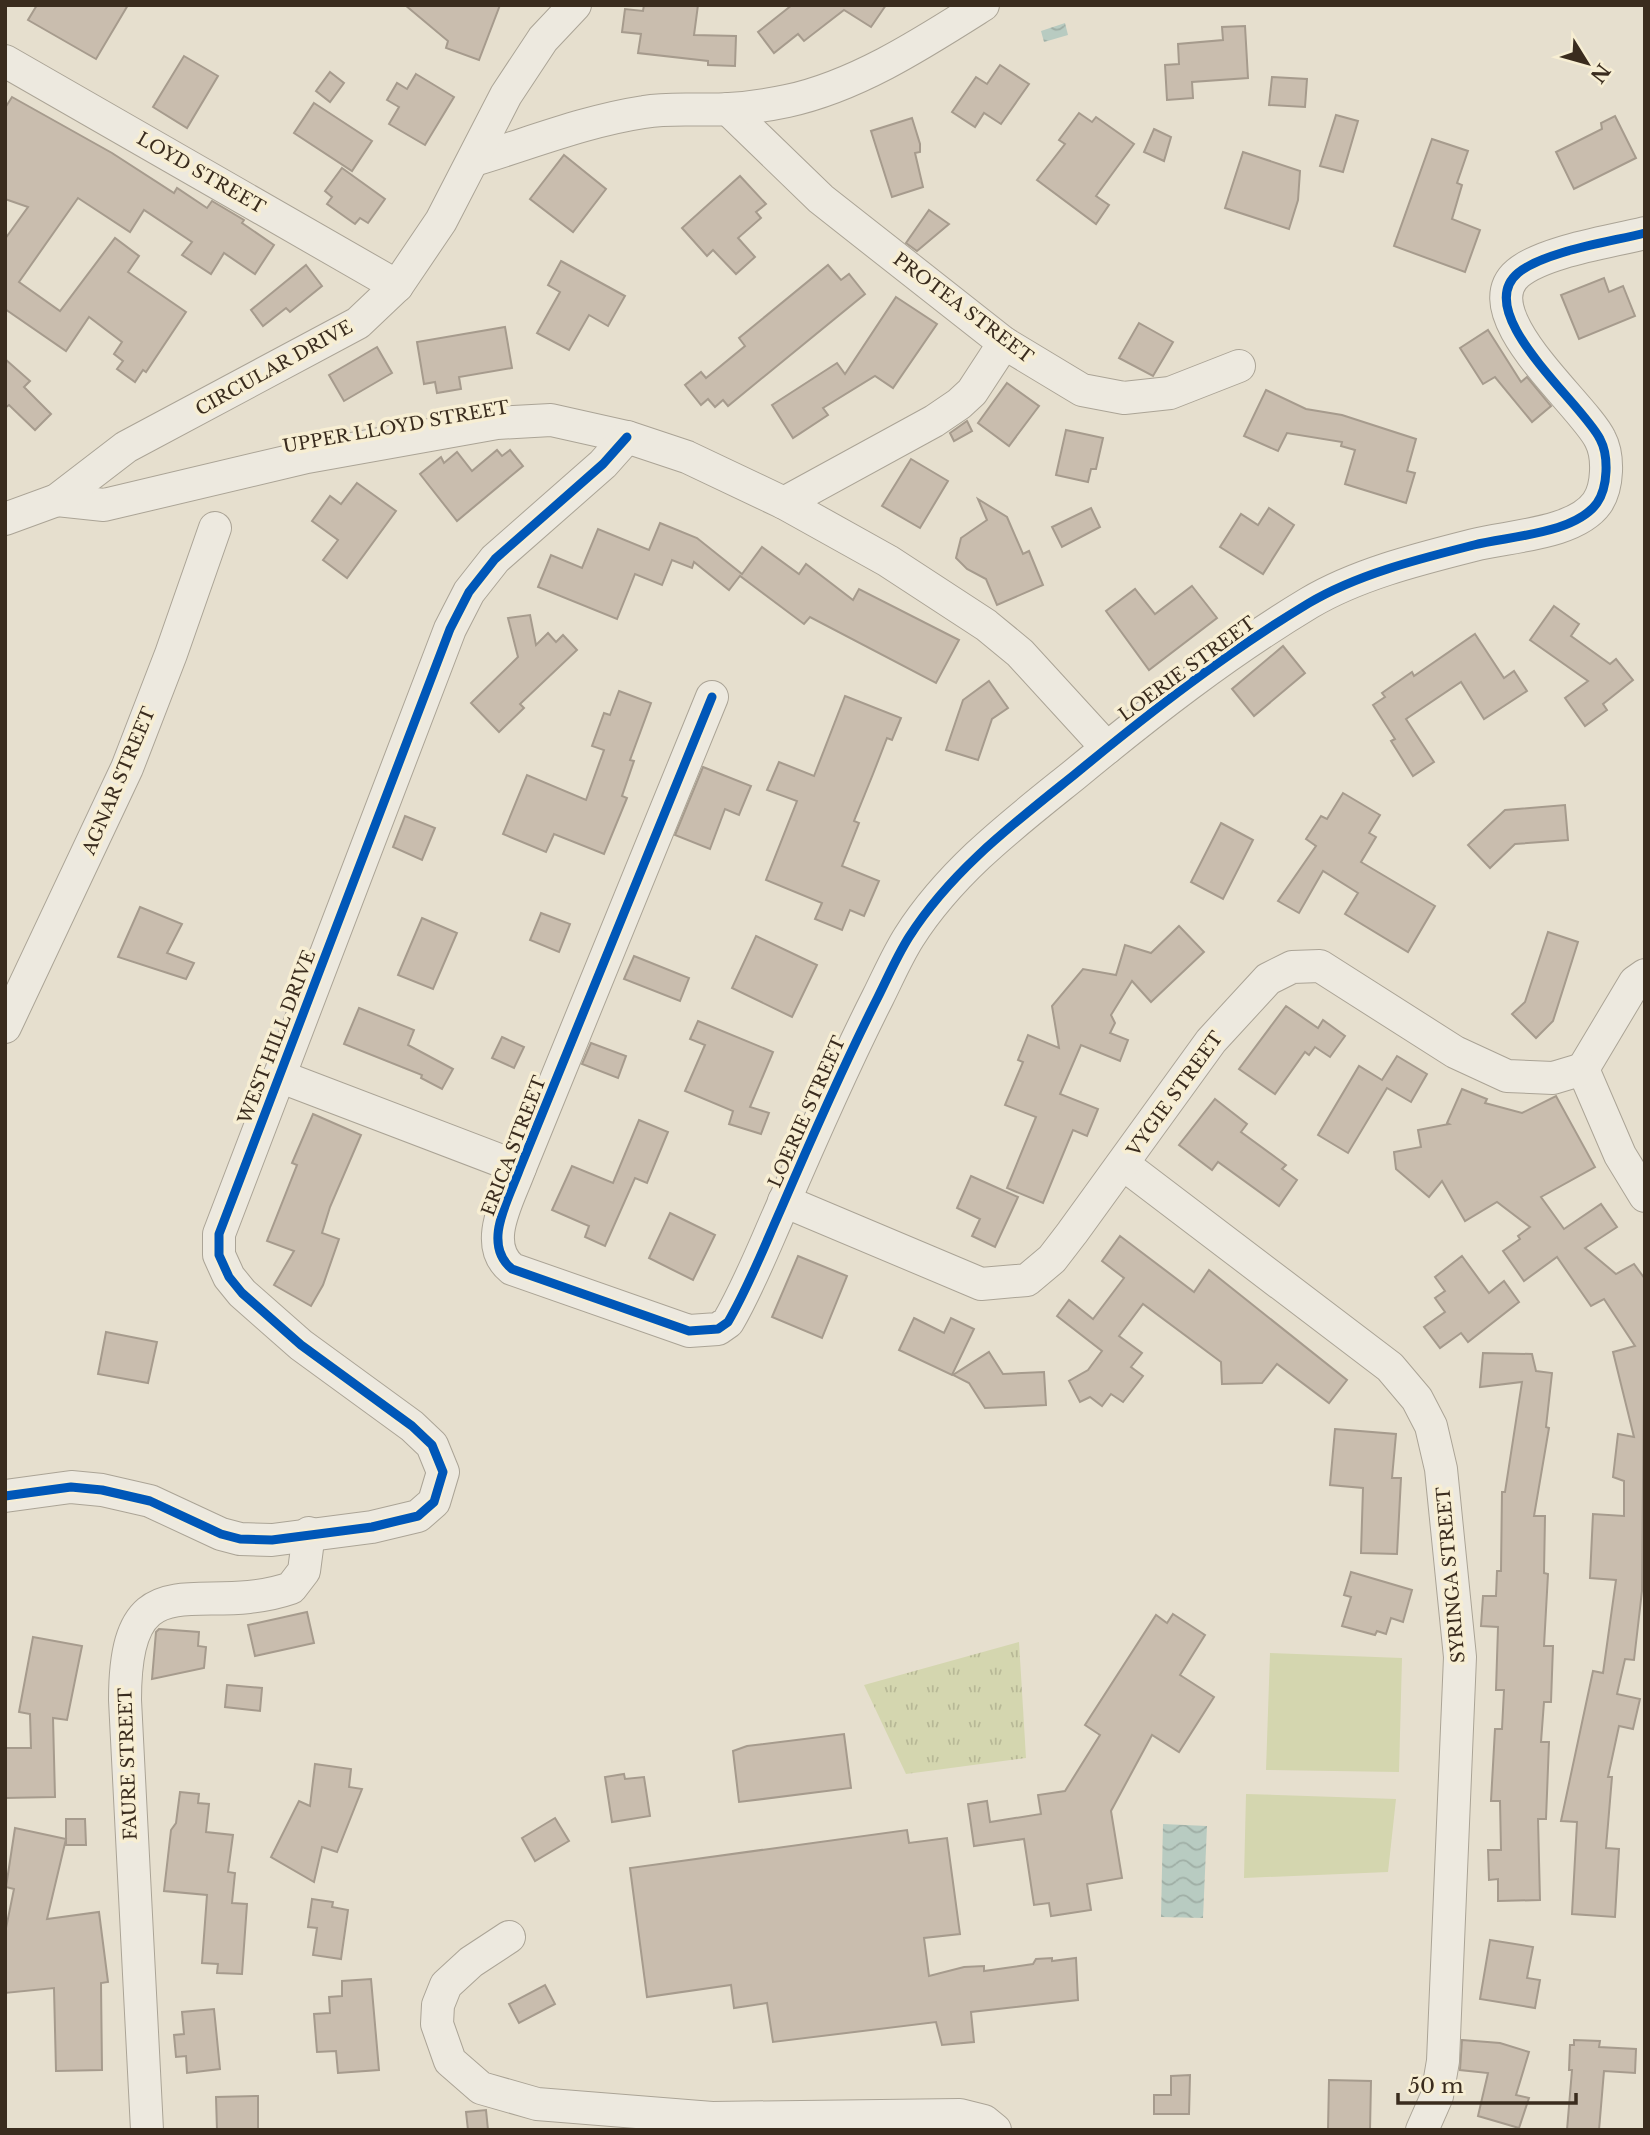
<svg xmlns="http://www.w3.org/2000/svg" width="1650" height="2135" viewBox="0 0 1650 2135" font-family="'Libre Baskerville',serif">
<defs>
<pattern id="park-tufts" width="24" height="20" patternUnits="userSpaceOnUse" patternTransform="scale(1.75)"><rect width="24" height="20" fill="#d4d6af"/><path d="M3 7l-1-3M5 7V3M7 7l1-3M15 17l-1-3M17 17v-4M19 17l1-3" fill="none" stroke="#b7b896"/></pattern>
<pattern id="water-waves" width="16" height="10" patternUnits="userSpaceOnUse" patternTransform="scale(1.75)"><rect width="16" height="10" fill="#b8cbc1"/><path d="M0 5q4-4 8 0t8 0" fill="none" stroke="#9faea5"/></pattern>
</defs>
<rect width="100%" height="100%" fill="#e6dfce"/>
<polygon fill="url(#park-tufts)" points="1019,1642 1026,1758 906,1774 864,1685"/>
<g fill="#d4d6af">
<polygon points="1270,1653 1402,1658 1399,1772 1266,1770"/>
<polygon points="1246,1794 1396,1799 1388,1872 1244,1878"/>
</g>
<g fill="url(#water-waves)">
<polygon points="1065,23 1068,35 1044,42 1041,31"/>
<polygon points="1163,1824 1207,1826 1203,1918 1161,1917"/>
</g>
<g fill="#c9bdae" stroke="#a69b8d" stroke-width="2">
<polygon points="37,5 128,5 96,59 28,20"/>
<polygon points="405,5 500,5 479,60 446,48 448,41"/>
<polygon points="644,5 698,5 694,35 736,36 735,66 708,65 708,61 638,53 641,34 622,32 625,9 643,11"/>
<polygon points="792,5 886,5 871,27 844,10 804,41 798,34 774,53 758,32"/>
<polygon points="1245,26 1248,78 1192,82 1193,98 1167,100 1165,65 1179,64 1178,44 1223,40 1222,27"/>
<polygon points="184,56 218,76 187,128 153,107"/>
<polygon points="1000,65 1029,84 1001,124 984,113 975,127 952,112 976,77 987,84"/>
<polygon points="330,72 344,83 330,102 316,91"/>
<polygon points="416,74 454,97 425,145 389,124 399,107 387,100 397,83 407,89"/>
<polygon points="1272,77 1307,79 1305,107 1269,105"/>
<polygon points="12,97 112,153 174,193 177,188 207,208 212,201 244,220 242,223 274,245 255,274 224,253 211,274 182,255 192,242 144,210 130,232 78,198 19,282 60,311 115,238 139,256 128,272 186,312 146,372 143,370 135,382 117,369 123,361 114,354 122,342 89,317 66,351 5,309 5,239 28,207 5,199 5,108"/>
<polygon points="314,103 372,141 352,171 294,133"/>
<polygon points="1079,113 1092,122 1096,117 1134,144 1096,196 1109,205 1096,224 1037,180 1065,144 1059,140"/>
<polygon points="1336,115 1358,121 1343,172 1320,166"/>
<polygon points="1615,116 1636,158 1574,189 1556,152 1602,129 1601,123"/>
<polygon points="912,118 920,144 920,152 915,153 923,187 892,197 871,131"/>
<polygon points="1154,129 1171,137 1164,161 1144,152"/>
<polygon points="1432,139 1468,151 1457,183 1462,185 1452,219 1480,230 1465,272 1394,246"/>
<polygon points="1243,152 1300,171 1298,200 1289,229 1225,208"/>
<polygon points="564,155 606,189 573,232 530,199"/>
<polygon points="342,168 385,199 368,223 360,218 355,224 327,204 332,197 325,191"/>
<polygon points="740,176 766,204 756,212 761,218 738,238 755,257 736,274 713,250 707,256 682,228"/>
<polygon points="929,210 949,224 917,251 906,243"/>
<polygon points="561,261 625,296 608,326 589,315 569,350 537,333 560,292 548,285"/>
<polygon points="306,265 322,286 290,312 286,308 263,326 251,310"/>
<polygon points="828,265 841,280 849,274 865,294 728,406 723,400 715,407 708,399 701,405 685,385 701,372 706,378 745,346 739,338"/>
<polygon points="1604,278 1609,292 1623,286 1635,316 1579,339 1561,295"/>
<polygon points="896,297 937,324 893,388 875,376 823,408 828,415 793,438 772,405 837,363 845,374"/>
<polygon points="1139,323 1173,342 1153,376 1119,358"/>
<polygon points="505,327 512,368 459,377 461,389 437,393 435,382 424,384 417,342"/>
<polygon points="1488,330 1521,382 1527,377 1551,406 1532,422 1495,377 1483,384 1460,348"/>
<polygon points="377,347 392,373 344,401 329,375"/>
<polygon points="5,359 30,381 24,387 51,414 35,430 9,405 5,408"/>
<polygon points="1007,383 1039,406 1009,446 978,423"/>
<polygon points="1266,390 1306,409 1342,415 1416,439 1407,471 1415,473 1406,503 1345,484 1355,450 1341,446 1342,442 1287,433 1278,451 1244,436"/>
<polygon points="967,421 972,431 954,441 950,433"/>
<polygon points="1066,430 1103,438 1096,469 1091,469 1088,482 1056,475"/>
<polygon points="497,450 502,456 510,450 523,466 457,521 420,474 441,457 444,463 457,452 472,471"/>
<polygon points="911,459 948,481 920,528 882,506"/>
<polygon points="357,483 396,511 347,578 323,560 338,540 312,521 330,496 341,504"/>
<polygon points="978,499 1007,517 1023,554 1029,551 1043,585 997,605 986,579 967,569 956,558 961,538 987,520"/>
<polygon points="1091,508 1100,527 1062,547 1052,527"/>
<polygon points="1269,508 1294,525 1263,574 1220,547 1241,514 1258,525"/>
<polygon points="660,523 697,538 742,574 762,547 799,574 806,564 853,600 859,589 959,640 936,683 810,617 804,624 740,576 729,590 694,562 692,568 672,560 662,585 635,574 617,619 538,587 551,555 582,568 598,529 649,550"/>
<polygon points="1192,586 1217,618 1149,670 1106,611 1135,589 1155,614"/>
<polygon points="1554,606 1579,624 1571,636 1610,664 1616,659 1633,680 1603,704 1607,710 1585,726 1565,698 1588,681 1530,640"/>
<polygon points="530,615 536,645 548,633 556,642 563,635 577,650 520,704 524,708 499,732 471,703 518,657 508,618"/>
<polygon points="1475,634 1504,678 1514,671 1527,691 1484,719 1461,682 1406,719 1434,762 1413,776 1391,741 1395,739 1373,705 1385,697 1382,693 1412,672 1414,676"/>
<polygon points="1283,646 1305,673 1254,716 1232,689"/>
<polygon points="989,681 1008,708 992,719 978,760 946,750 963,700"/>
<polygon points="619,691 651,703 630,760 634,761 622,796 627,798 604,854 554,834 546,852 503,834 527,775 586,800 604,750 592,746 604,713 610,715"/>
<polygon points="845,696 901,718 892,740 887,738 873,774 854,821 859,823 842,866 879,881 864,916 850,910 842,930 815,919 822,903 766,880 797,801 767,790 779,762 814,776"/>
<polygon points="703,767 751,786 739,815 725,809 710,849 675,835"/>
<polygon points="1343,793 1380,815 1369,833 1376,837 1361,862 1435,906 1408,952 1345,914 1358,893 1323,871 1299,913 1278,901 1316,846 1306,839 1321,816 1327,819"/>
<polygon points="1565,805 1568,840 1515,844 1490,868 1468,845 1505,810"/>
<polygon points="405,816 435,828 422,860 393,847"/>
<polygon points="1221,823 1253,840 1223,899 1191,882"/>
<polygon points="140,907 182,924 167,953 194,963 186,979 118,957"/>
<polygon points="541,913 570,924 559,952 530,940"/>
<polygon points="422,918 457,933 433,989 398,975"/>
<polygon points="1179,926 1204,952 1151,1002 1132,981 1111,1015 1115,1023 1110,1033 1128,1040 1120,1061 1081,1045 1060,1094 1098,1109 1087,1136 1073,1130 1043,1203 1007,1188 1036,1117 1005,1105 1023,1062 1018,1060 1028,1035 1059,1048 1052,1006 1083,969 1116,975 1125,945 1151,953"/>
<polygon points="1548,932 1578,942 1553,1021 1536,1038 1512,1014 1525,1002"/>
<polygon points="756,936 817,965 792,1017 732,988"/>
<polygon points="634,956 689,978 680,1001 624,979"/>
<polygon points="1286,1006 1318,1028 1323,1020 1345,1036 1330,1057 1315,1047 1309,1055 1305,1052 1275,1094 1239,1069"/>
<polygon points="359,1008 414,1030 408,1045 453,1069 442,1089 421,1078 422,1075 344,1044"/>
<polygon points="698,1021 773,1052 750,1107 769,1113 761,1134 729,1124 733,1111 685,1091 705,1045 690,1039"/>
<polygon points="502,1037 524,1047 514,1068 492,1058"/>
<polygon points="591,1043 626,1056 618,1078 582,1064"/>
<polygon points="1397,1056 1427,1074 1411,1102 1387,1088 1348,1153 1318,1135 1359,1066 1382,1080"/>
<polygon points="1462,1089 1487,1099 1485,1103 1522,1113 1556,1096 1595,1167 1541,1197 1564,1229 1601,1204 1617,1227 1585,1248 1616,1274 1634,1264 1645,1279 1642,1591 1634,1660 1625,1659 1617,1694 1640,1699 1633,1729 1619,1726 1608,1777 1612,1777 1606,1848 1619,1849 1615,1917 1572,1914 1577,1822 1561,1821 1593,1671 1603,1673 1616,1580 1590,1578 1593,1514 1624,1516 1624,1481 1613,1477 1618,1434 1634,1437 1613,1352 1635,1346 1604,1299 1591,1306 1557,1257 1524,1281 1503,1251 1520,1239 1518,1236 1530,1227 1497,1202 1465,1221 1442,1181 1429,1197 1396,1169 1394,1152 1421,1147 1418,1130 1449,1124 1447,1123"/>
<polygon points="1215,1099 1247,1124 1241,1132 1286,1165 1282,1169 1297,1180 1279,1206 1218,1162 1212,1170 1179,1145"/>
<polygon points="313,1114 361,1135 330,1207 322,1233 339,1239 323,1285 311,1306 274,1285 294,1251 267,1241 297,1165 292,1163"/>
<polygon points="639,1120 668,1132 647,1183 635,1178 605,1246 585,1237 589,1226 552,1210 572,1166 613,1183"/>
<polygon points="971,1176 1018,1197 995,1247 972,1236 980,1219 957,1208"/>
<polygon points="670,1213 715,1235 693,1280 649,1258"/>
<polygon points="1120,1236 1194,1292 1209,1270 1347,1380 1329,1403 1277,1364 1262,1383 1222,1384 1221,1362 1143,1304 1119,1336 1142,1353 1131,1367 1143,1376 1123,1402 1111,1394 1102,1406 1090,1397 1080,1402 1069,1381 1088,1370 1102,1351 1057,1316 1069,1300 1093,1319 1124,1278 1102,1261"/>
<polygon points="798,1256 847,1276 822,1338 772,1317"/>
<polygon points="1462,1256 1489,1293 1504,1281 1519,1302 1468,1342 1461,1333 1440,1348 1424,1327 1445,1312 1435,1298 1445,1291 1435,1277"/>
<polygon points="914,1318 944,1333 951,1318 974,1329 952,1375 899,1350"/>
<polygon points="106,1332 157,1342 148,1383 98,1374"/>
<polygon points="989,1352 1003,1374 1044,1372 1046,1405 985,1408 969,1383 953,1375"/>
<polygon points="1483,1353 1532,1354 1536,1371 1552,1373 1546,1427 1549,1428 1534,1516 1545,1516 1544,1573 1548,1574 1544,1646 1553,1646 1551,1702 1544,1702 1541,1742 1549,1742 1546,1819 1538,1819 1540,1900 1498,1901 1498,1879 1489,1880 1488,1850 1501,1850 1500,1801 1491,1801 1495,1729 1502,1729 1504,1690 1496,1690 1498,1627 1481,1626 1483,1596 1496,1596 1497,1571 1501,1571 1502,1492 1505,1492 1522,1382 1480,1387"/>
<polygon points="1335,1429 1396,1434 1392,1478 1401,1478 1397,1554 1361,1553 1363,1488 1330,1485"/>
<polygon points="1351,1572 1412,1590 1403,1622 1391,1618 1386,1634 1377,1631 1375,1635 1342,1626 1351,1597 1344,1595"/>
<polygon points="307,1612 314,1643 255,1656 248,1625"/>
<polygon points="1173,1614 1205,1635 1180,1675 1214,1697 1179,1752 1152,1735 1111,1811 1122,1878 1087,1884 1091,1910 1051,1916 1049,1903 1034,1905 1024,1839 974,1846 968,1804 987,1801 990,1822 1041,1814 1038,1795 1065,1791 1100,1735 1085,1725 1156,1615 1167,1623"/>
<polygon points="159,1629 199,1632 198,1646 206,1647 204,1668 152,1679 156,1632"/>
<polygon points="33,1637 82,1646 67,1720 53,1718 55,1797 5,1798 5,1748 31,1748 30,1714 19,1712"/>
<polygon points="227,1685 262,1688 260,1711 225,1707"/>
<polygon points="844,1734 851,1788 739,1802 733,1751 747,1746"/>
<polygon points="315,1764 351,1769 349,1787 362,1789 337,1852 322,1847 314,1882 271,1857 299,1801 310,1806"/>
<polygon points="624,1774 625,1779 644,1777 650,1816 612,1822 605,1777"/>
<polygon points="180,1792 199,1794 198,1803 209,1804 206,1832 233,1835 228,1872 235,1873 232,1903 247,1904 242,1974 217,1973 218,1964 202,1963 207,1895 164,1891 171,1830 176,1823"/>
<polygon points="555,1818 569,1841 535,1861 522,1838"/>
<polygon points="66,1819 85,1819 86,1845 66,1845"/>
<polygon points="15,1828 66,1839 47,1919 99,1912 108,1982 101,1983 102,2070 56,2071 54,1988 5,1993 5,1933 14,1889 6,1887"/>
<polygon points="907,1830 909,1843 947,1838 960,1934 924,1938 929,1976 964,1967 984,1966 984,1971 1033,1964 1036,1959 1052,1958 1052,1961 1076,1958 1078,2000 971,2012 974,2042 942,2045 936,2022 773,2042 767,2003 734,2008 731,1985 647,1997 630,1868"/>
<polygon points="312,1899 333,1902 332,1907 348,1910 341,1959 313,1955 317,1928 308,1927"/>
<polygon points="1490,1940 1533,1947 1527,1978 1540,1980 1535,2008 1480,1999"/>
<polygon points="371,1979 379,2070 338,2073 336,2051 317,2052 314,2014 330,2013 329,1997 342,1996 342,1981"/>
<polygon points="545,1985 555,2004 519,2023 509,2004"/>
<polygon points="214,2009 220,2069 187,2073 186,2056 176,2057 174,2035 184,2034 182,2012"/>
<polygon points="1462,2040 1500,2043 1529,2052 1516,2095 1529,2098 1519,2128 1478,2116 1488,2073 1460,2070"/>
<polygon points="1574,2040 1600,2041 1599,2047 1636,2049 1635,2073 1604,2071 1599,2130 1567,2130 1572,2070 1569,2070 1570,2045 1574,2045"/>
<polygon points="1190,2075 1189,2114 1154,2114 1154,2095 1171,2095 1171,2076"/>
<polygon points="1329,2080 1371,2081 1370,2130 1328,2130"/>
<polygon points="258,2096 258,2130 217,2130 216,2097"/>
<polygon points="486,2110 488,2130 468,2130 466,2112"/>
</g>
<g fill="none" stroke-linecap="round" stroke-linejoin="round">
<defs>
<g id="minor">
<polyline points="5,61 397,286"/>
<polyline points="728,109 821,199 1004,343 1082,390 1124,398 1170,393 1239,366"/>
<path d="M 474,160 C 531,143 585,121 644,112 C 672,107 700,111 729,109 C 748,108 768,105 787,101 C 857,86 923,43 983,5"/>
<polyline points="57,500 104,505 307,457 497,423 551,420 627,437 687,457 784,503 888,561 986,625 1020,653 1107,748"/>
<polyline points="784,503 934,421 959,404 972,392 1004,343"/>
<polyline points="5,519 57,500 126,447 358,323 397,286 441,221 506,95 543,39 575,5"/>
<path d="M 712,697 L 520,1168 C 509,1199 481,1244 512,1269 L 689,1331 L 718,1329 L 728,1322 C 749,1286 764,1247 781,1209 C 812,1137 843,1066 878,997 C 888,977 897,956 909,937 C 951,871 1013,824 1074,775 C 1149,713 1226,653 1309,603 C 1358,574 1419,559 1474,545 C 1509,536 1575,534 1597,503 C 1608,487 1609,456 1600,439 C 1583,404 1470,313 1518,273 C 1545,251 1610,242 1645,233"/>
<polyline points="1645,975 1635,982 1583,1069 1620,1155 1645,1196"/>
<polyline points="5,1027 127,768 171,654 215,528"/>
<polyline points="279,1076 520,1168"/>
<polyline points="1123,1164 1390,1367 1417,1399 1431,1426 1441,1469 1460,1657 1443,2061 1437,2096 1422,2130"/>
<polyline points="784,1201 981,1284 1027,1280 1052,1259 1072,1233 1211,1041 1268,979 1292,967 1320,966 1455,1052 1507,1076 1553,1078 1583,1069"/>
<polyline points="5,1496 71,1487 102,1490 150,1501 221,1534 240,1539 272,1540 372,1527 418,1516 434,1502 443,1472 432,1445 412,1426 301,1345 242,1293 229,1277 219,1255 219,1234 450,629 469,592 495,559 603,464 627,437"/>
<polyline points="509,1937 471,1962 446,1985 438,2005 437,2024 450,2061 481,2088 537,2104 712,2118 960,2115 984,2121 995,2130"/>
<path d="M 147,2130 L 125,1700 C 125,1553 199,1620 291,1588 L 304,1571 L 309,1533"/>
</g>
</defs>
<use href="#minor" stroke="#aba496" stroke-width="34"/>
<use href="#minor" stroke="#ede9df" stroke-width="32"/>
<defs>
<g id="cycleway">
<path d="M 712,697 L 520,1168 C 509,1199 481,1244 512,1269 L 689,1331 L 718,1329 L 728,1322 C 749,1286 764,1247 781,1209 C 812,1137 843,1066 878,997 C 888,977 897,956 909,937 C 951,871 1013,824 1074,775 C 1149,713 1226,653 1309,603 C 1358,574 1419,559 1474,545 C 1509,536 1575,534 1597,503 C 1608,487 1609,456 1600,439 C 1583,404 1470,313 1518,273 C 1545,251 1610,242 1645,233"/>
<polyline points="5,1496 71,1487 102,1490 150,1501 221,1534 240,1539 272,1540 372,1527 418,1516 434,1502 443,1472 432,1445 412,1426 301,1345 242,1293 229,1277 219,1255 219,1234 450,629 469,592 495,559 603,464 627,437"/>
</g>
</defs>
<use href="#cycleway" stroke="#f7eed3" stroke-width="13"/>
<use href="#cycleway" stroke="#0057b8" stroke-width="9"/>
</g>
<g text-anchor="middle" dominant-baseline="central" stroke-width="7" stroke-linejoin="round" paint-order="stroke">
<g font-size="18" fill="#3a2c1e" stroke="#f7eed3">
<text transform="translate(201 173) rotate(30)">LOYD STREET</text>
<text transform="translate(963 308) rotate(37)">PROTEA STREET</text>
<text transform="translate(274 368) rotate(-29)">CIRCULAR DRIVE</text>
<text transform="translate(396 427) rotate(-10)">UPPER LLOYD STREET</text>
<text transform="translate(1187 669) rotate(-36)">LOERIE STREET</text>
<text transform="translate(119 781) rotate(-67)">AGNAR STREET</text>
<text transform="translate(277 1037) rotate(-69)">WEST HILL DRIVE</text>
<text transform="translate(1175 1094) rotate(-54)">VYGIE STREET</text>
<text transform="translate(807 1112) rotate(-66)">LOERIE STREET</text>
<text transform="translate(514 1146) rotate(-69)">ERICA STREET</text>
<text transform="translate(1451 1575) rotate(-95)">SYRINGA STREET</text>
<text transform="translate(128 1764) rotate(-92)">FAURE STREET</text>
</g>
</g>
<rect width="1650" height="2135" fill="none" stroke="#3a2c1e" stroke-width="14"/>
<g transform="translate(1587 63) rotate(127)" stroke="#f7eed3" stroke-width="5" paint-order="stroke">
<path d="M0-5L12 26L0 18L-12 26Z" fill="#3a2c1e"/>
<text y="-10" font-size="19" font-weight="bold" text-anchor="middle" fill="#3a2c1e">N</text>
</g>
<path d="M1398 2093v10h178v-10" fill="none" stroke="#3a2c1e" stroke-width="3.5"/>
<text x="1408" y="2093" font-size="21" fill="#3a2c1e" stroke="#f7eed3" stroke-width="5" paint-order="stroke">50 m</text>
</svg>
